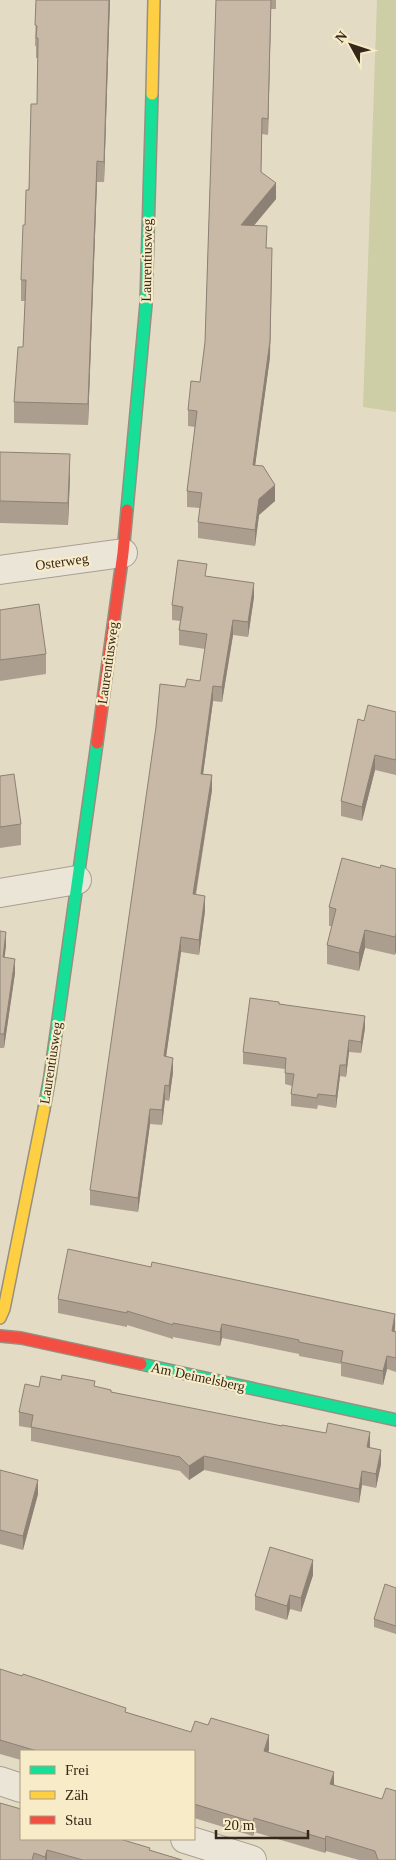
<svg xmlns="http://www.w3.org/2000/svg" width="396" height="1860" viewBox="0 0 396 1860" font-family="'Times New Roman',serif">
<rect width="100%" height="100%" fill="#e4dbc5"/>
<polygon fill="#cdcda6" points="377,0 396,0 396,412 363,407"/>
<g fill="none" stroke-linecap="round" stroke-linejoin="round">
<defs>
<g id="street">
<polyline points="0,570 123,553"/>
<polyline points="0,893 77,880"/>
<polyline points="0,1781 21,1788"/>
<polyline points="185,1839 252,1860"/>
</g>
<g id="fast">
<polyline points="127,510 146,304 152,94"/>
<polyline points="44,1109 50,1076 97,743"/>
<polyline points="141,1364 396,1420"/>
</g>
<g id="slow">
<polyline points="152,94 154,0"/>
<polyline points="0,1318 4,1309 44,1109"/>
</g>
<g id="jam">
<polyline points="97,743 123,553 127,510"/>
<polyline points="0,1336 21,1338 141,1364"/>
</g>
</defs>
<use href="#street" stroke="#a89f90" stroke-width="30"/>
<use href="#fast" stroke="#978f80" stroke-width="14"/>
<use href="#slow" stroke="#978f80" stroke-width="14"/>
<use href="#jam" stroke="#978f80" stroke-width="14"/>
<use href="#street" stroke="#ebe5d8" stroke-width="28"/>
<use href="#fast" stroke="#16e098" stroke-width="11"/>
<use href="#slow" stroke="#ffcf43" stroke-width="11"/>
<use href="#jam" stroke="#f24e42" stroke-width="11"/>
</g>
<g fill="#ac9e8f">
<polygon points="36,0 110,0 104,182 97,182 88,425 14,423 14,402 23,347 25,301 21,301 21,280 25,225 37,104 38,58 36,58 36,46 35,46"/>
<polygon points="216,0 276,0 276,9 271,9 268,135 262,134 261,173 276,199 254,225 267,248 270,357 255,465 275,501 259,515 255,546 198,538 198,522 200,508 187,507 187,491 195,427 188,426 188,410 200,382 205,342"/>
<polygon points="0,452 70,476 68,525 0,523"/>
<polygon points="207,576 254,597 248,637 233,635 222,702 213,701 203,774 212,790 196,895 205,911 199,955 181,952 166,1057 173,1072 169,1101 165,1100 162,1125 150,1124 138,1212 90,1205 90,1190 185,687 200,681 205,649 179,645 179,630 180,621 172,620 172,605"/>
<polygon points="0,610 46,654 46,674 0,681"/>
<polygon points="396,712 396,775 375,770 362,821 341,816 341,801 364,721"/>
<polygon points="0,776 21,824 21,845 0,848"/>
<polygon points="380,868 396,869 395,955 365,948 359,971 327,964 327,945 332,926 329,926 329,907"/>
<polygon points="0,931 6,946 4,957 15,973 4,1048 0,1048"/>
<polygon points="279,1004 365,1028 361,1053 349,1052 346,1077 340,1076 336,1108 318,1105 317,1109 291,1106 291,1094 292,1086 285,1084 285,1069 243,1064 243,1052"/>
<polygon points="58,1299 395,1328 395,1331 396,1332 396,1372 387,1369 383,1385 341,1376 341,1364 299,1356 299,1354 222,1338 220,1346 173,1337 173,1339 127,1325 127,1327 58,1313"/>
<polygon points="39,1387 95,1387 111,1392 370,1446 370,1448 381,1464 376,1488 362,1485 359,1503 204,1470 189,1480 180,1471 31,1441 31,1428 19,1426 19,1412"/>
<polygon points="0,1470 38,1494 23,1550 0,1544"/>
<polygon points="313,1575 301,1612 290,1609 287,1620 255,1610 255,1596"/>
<polygon points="396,1588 396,1634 374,1627 374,1619"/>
<polygon points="0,1669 126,1712 191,1732 269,1750 268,1752 334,1784 396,1860 359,1860 326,1851 325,1853 254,1832 253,1836 194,1818 194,1751 21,1751 21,1760 0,1754"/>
<polygon points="0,1803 150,1850 182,1860 0,1860"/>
</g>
<g fill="#8c8174">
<polygon points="109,0 110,0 104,182 104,162"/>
<polygon points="271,0 271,9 268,135 268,119"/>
<polygon points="97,161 97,182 88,425 88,404"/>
<polygon points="276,183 276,199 241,241 241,225"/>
<polygon points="272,264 270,357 253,481 253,465"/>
<polygon points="70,454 70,476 68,525 68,503"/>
<polygon points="275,485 275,501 259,515 255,546 255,530 259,499"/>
<polygon points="254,583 254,597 248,637 248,622"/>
<polygon points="233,620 233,635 222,702 222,687"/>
<polygon points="213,686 213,701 201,789 201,774"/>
<polygon points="375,755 375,770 362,821 362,807"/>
<polygon points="212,775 212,790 193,909 193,894"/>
<polygon points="205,896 205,911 199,955 199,940"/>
<polygon points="365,930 365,948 359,971 359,953"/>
<polygon points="6,932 6,946 3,971 3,957"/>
<polygon points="396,933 396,952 395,955 395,937"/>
<polygon points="181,937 181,952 164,1071 164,1056"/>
<polygon points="15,959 15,973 4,1048 4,1034"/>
<polygon points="365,1016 365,1028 361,1053 361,1042"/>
<polygon points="349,1040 349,1052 346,1077 346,1065"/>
<polygon points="173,1058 173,1072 169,1101 169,1086"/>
<polygon points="340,1065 340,1076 336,1108 336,1096"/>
<polygon points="165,1085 165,1100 162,1125 162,1110"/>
<polygon points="150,1109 150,1124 138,1212 138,1198"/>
<polygon points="395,1314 395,1328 392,1345 392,1331"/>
<polygon points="222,1324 222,1338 220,1346 220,1332"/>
<polygon points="387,1356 387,1369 383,1385 383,1371"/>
<polygon points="370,1432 370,1446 367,1461 367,1447"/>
<polygon points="381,1450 381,1464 376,1488 376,1474"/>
<polygon points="204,1456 204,1470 189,1480 189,1466"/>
<polygon points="362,1471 362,1485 359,1503 359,1489"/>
<polygon points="38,1480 38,1494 23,1550 23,1536"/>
<polygon points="313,1560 313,1575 301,1612 301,1598"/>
<polygon points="290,1595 290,1609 287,1620 287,1606"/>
<polygon points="269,1735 269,1750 264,1765 264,1751"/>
<polygon points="334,1772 334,1786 330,1784"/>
<polygon points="254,1818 254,1832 253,1836 253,1822"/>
<polygon points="326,1836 326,1851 325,1853 325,1839"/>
<polygon points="47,1850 47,1860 45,1860 45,1857"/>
</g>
<g fill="#c8b8a6" stroke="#8c8174">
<polygon points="36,0 109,0 104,162 97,161 88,404 14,402 18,347 23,347 26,280 21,280 23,225 25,225 26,190 29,190 31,104 37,104 38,38 36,38 37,26 35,25"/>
<polygon points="216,0 271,0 268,119 262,118 261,172 276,183 241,225 267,226 266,248 272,248 270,341 253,465 263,466 275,485 259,499 255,530 198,522 202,493 187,491 197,411 188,410 191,381 200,382 205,342"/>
<polygon points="0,452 70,454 68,503 0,501"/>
<polygon points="178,560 207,564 205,576 254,583 248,622 233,620 222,687 213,686 201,774 212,775 193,894 205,896 199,940 181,937 164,1056 173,1058 169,1086 165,1085 162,1110 150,1109 138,1198 90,1190 156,727 160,684 185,687 187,679 200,681 207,634 179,630 183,607 172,605"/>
<polygon points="39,604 46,654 0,660 0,610"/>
<polygon points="368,705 396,712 396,760 375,755 362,807 341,801 358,719 364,721"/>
<polygon points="14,774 21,824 0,827 0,776"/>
<polygon points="342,858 380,868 381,865 396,869 396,933 395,937 365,930 359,953 327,945 336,909 329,907"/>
<polygon points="0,931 6,932 3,957 15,959 4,1034 0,1034"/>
<polygon points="250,998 279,1002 279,1004 365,1016 361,1042 349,1040 346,1065 340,1065 336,1096 318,1094 317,1098 291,1094 294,1074 285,1073 286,1058 243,1052"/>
<polygon points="68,1249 151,1267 152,1262 395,1314 392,1331 396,1332 396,1358 387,1356 383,1371 341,1362 343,1351 299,1342 299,1340 222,1324 220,1332 173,1323 173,1325 127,1311 127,1313 58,1299"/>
<polygon points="62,1375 95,1381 94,1386 111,1390 111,1392 282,1426 282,1425 326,1433 328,1423 370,1432 367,1447 381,1450 376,1474 362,1471 359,1489 204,1456 189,1466 180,1457 31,1427 33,1415 19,1412 25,1384 39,1387 41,1376 61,1380"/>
<polygon points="0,1470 38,1480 23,1536 0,1530"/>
<polygon points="270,1547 313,1560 301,1598 290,1595 287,1606 255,1596"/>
<polygon points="385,1584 396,1588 396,1626 374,1619"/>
<polygon points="0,1669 22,1676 23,1674 126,1708 125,1712 191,1732 195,1721 208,1725 211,1718 269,1735 264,1751 334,1772 330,1784 382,1799 386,1788 396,1791 396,1860 378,1860 375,1851 326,1836 325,1839 254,1818 253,1822 194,1804 194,1751 37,1751 0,1740"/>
<polygon points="0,1803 21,1809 21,1839 120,1839 150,1848 149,1850 182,1860 83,1860 47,1850 45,1857 34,1853 32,1860 0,1860"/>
</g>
<g text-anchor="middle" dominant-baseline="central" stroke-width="4.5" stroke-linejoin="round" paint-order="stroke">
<g font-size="14" fill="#352719" stroke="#f8ebc8">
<text transform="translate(147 260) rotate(-89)">Laurentiusweg</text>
<text transform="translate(62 562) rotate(-8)">Osterweg</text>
<text transform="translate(108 663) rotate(-82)">Laurentiusweg</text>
<text transform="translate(51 1063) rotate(-81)">Laurentiusweg</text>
<text transform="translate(198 1377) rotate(12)">Am Deimelsberg</text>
</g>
</g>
<rect x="20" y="1750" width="175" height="90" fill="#f8ebc8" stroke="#aa9d82"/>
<rect x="30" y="1766" width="25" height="8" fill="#16e098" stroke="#aa9d82"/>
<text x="65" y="1775" font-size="15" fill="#352719">Frei</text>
<rect x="30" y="1791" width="25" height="8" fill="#ffcf43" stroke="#aa9d82"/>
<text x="65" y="1800" font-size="15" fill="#352719">Zäh</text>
<rect x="30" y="1816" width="25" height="8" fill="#f24e42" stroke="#aa9d82"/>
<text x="65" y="1825" font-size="15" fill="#352719">Stau</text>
<g transform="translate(351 45) rotate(310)" stroke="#f8ebc8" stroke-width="4" paint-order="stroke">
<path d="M0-4L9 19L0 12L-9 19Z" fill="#352719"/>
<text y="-8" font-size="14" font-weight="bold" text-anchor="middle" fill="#352719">N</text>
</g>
<path d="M216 1830v8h92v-8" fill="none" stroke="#352719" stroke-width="2.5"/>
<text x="224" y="1830" font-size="15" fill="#352719" stroke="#f8ebc8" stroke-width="4" paint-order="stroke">20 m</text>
</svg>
